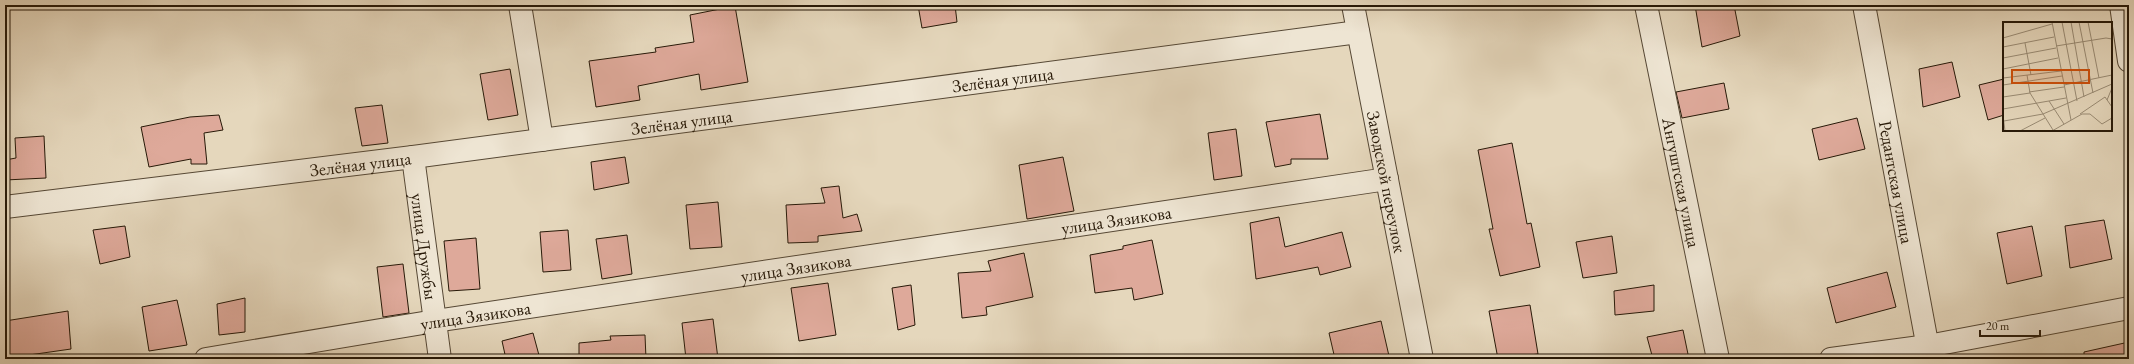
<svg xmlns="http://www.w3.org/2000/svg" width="2134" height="364" viewBox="0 0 2134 364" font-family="'EB Garamond',serif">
<rect width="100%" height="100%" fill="#e5d7bc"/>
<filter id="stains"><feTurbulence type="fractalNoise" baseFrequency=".005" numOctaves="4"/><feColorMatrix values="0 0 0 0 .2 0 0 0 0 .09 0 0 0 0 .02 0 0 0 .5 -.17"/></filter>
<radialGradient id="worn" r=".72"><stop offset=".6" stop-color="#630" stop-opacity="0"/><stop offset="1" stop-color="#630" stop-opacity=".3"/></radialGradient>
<g fill="#dea99a" stroke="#271908">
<polygon points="918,5 955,5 957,22 922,28"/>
<polygon points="1695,5 1734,5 1740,36 1702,47"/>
<polygon points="735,6 748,82 701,90 699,74 638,86 640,100 596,107 589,61 656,52 655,48 694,42 690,15"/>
<polygon points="1952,62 1960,97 1923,107 1919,69"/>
<polygon points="510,69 518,115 488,120 480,74"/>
<polygon points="2004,79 2004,115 1988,120 1979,85"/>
<polygon points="1724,83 1729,109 1682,118 1676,92"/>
<polygon points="382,105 388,143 362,146 355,108"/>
<polygon points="1320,114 1328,159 1291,159 1291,164 1275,167 1266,122"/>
<polygon points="219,115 223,130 204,133 207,164 191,164 191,159 149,167 141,127 190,117"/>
<polygon points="1857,118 1865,149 1819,160 1812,129"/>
<polygon points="1236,129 1242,176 1214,180 1208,133"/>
<polygon points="44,136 46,178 5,180 5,160 16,158 15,138"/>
<polygon points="1512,143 1527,224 1531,223 1540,267 1500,276 1489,229 1493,229 1478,150"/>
<polygon points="625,157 629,183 594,190 591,162"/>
<polygon points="1063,157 1074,211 1027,219 1019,165"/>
<polygon points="839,186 843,218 857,214 862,231 818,236 818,242 788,243 786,205 825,203 821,188"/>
<polygon points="718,202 722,247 690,249 686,205"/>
<polygon points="1279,217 1285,247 1342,232 1351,267 1320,275 1318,267 1256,279 1250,223"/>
<polygon points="2104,220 2112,259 2070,268 2065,226"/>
<polygon points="125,226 130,257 100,264 93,230"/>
<polygon points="2032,226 2042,276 2007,284 1997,233"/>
<polygon points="568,230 571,270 543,272 540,232"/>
<polygon points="627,235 632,274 602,279 596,239"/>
<polygon points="1612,236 1617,273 1583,278 1576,242"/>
<polygon points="476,238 480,289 449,291 444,241"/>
<polygon points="1152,240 1163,294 1134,300 1132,288 1095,293 1090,255 1123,249 1123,246"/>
<polygon points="1024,253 1033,297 986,307 987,315 962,318 958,273 991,271 988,261"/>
<polygon points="403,264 409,313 383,317 377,267"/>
<polygon points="1887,272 1896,307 1836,323 1827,288"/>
<polygon points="828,283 836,335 799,341 791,288"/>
<polygon points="911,285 915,325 898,330 892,288"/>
<polygon points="1654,285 1654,311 1615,315 1614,291"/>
<polygon points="245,298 245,332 219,335 217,304"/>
<polygon points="177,300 187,345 149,351 142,307"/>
<polygon points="1530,305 1538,354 1498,359 1489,311"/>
<polygon points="68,311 71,349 22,356 22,359 5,359 5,321"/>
<polygon points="713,319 718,359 686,359 682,323"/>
<polygon points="1381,321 1389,356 1374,359 1335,359 1329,333"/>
<polygon points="1683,330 1689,359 1653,359 1647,337"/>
<polygon points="533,333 540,359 506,359 502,341"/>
<polygon points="645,335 646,359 579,359 579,343 611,340 610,336"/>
<polygon points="2129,342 2129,359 2084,359 2084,352"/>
</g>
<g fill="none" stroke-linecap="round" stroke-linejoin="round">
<defs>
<g id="minor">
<polyline points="520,5 542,140"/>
<path id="s1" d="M 1353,5 L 1422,359"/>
<path id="s2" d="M 1646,5 L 1718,359"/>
<path id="s3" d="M 1864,5 L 1930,359"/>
<polyline points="2121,5 2129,61"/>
<path id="s4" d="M 413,157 L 440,359"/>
<path id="s5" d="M 5,207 L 413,157 L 1358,32"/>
<path id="s6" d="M 206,359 L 435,321 L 1387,179"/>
<polyline points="1831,359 1928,346 2129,308"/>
</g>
</defs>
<use href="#minor" stroke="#564835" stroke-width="24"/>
<use href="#minor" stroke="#eee5d3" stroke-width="22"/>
</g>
<g text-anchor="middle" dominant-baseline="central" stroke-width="3.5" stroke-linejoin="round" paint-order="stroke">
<g font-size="18" fill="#271908" stroke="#eee5d3">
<text stroke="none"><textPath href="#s5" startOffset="1006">Зелёная улица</textPath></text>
<text stroke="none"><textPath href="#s5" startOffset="682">Зелёная улица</textPath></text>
<text stroke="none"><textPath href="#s5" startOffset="358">Зелёная улица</textPath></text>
<text stroke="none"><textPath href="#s1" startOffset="180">Заводской переулок</textPath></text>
<text stroke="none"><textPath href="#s2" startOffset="181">Ангуштская улица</textPath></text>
<text stroke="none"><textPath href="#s3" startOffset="180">Редантская улица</textPath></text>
<text stroke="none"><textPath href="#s6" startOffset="921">улица Зязикова</textPath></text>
<text stroke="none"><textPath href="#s4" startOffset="90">улица Дружбы</textPath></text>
<text stroke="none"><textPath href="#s6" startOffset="597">улица Зязикова</textPath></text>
<text stroke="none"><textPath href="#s6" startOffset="273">улица Зязикова</textPath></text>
</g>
</g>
<g transform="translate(2003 22)">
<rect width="109" height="109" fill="#e5d7bc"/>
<path fill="none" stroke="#998b74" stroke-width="1" d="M 49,0 L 68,98M 59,0 L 74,79M 68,0 L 81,75M 76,0 L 90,71M 85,0 L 96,56M 0,16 L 49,2M 22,21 L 28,53M 53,24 L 103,16 L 109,17M 0,25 L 51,15M 0,36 L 53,26M 0,47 L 55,36M 24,53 L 27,71 L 50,108M 0,56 L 58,49M 0,63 L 59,54M 61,63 L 109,53M 26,70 L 61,65M 0,75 L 27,71M 104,78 L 109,66M 46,79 L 61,102M 0,87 L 63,76M 77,92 L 102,75 L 109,85M 0,93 L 2,109M 1,99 L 40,92 L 109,62M 17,109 L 42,96M 49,109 L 79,92 L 87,92 L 99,102 L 109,96"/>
<path fill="#cb4f0b" fill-opacity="0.15" stroke="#cb4f0b" stroke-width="2" d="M 9,48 L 86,48 L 86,61 L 9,61 Z"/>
<rect width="109" height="109" fill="none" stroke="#271908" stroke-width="2"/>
</g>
<rect width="2134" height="364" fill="none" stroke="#e5d7bc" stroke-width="20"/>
<rect x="6" y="6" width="2122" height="352" fill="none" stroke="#271908" stroke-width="2"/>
<rect x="10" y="10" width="2114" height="344" fill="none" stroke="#271908"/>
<path d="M1980 330v6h60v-6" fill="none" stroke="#271908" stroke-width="2"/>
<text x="1986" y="330" font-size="12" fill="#271908" stroke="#eee5d3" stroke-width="3" paint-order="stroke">20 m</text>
<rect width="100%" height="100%" filter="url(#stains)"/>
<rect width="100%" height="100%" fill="url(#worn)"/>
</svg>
